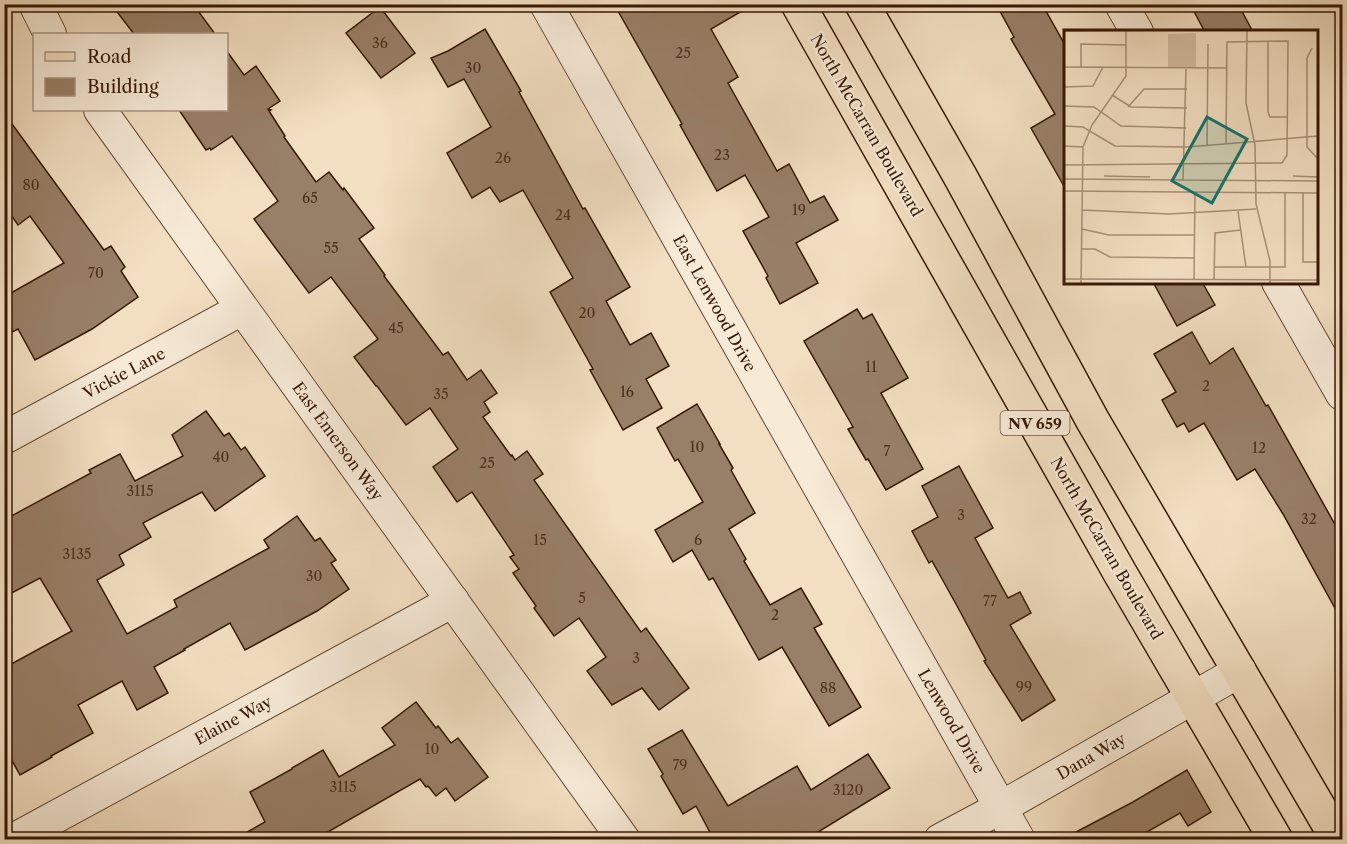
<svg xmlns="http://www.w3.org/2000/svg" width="1347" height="844" viewBox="0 0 1347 844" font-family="'Libre Caslon Text',serif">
<rect width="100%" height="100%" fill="#f2dec1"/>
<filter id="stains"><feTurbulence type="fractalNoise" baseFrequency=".00333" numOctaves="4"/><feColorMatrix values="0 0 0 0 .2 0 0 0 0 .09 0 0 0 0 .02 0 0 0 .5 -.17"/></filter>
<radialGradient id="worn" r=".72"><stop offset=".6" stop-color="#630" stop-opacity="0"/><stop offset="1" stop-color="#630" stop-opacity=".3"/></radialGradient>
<g fill="#987f67" stroke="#361905" stroke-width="1.5">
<polygon points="111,4 193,4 215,34 134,34"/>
<polygon points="614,4 754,4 711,29 738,77 728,83 777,171 789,164 810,203 824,196 838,220 796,243 818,283 780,304 766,278 768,276 743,231 769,217 745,175 717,191 680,125 682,124"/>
<polygon points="996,4 1042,4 1065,45 1065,188 1031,128 1055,114 1011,39 1014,37"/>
<polygon points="1190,4 1238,4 1253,32 1205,32"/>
<polygon points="380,7 415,53 381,78 346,33"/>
<polygon points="485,29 521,91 519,92 583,209 585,208 630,287 606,301 630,345 651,333 669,366 646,379 662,408 623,430 590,370 593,369 550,292 573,278 523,190 500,202 490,187 472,198 447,153 491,127 464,79 448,87 431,58 448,51"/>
<polygon points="226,50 244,75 256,66 280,101 268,109 271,110 269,111 285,136 284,137 316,182 329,172 343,190 344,188 374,228 359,239 385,275 384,276 443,355 448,352 467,380 481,370 497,393 484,402 490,412 483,417 511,456 512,455 515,460 527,451 543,474 534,480 641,632 646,628 689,688 659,710 642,688 612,705 587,671 606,657 579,618 554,636 534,608 536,606 513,573 519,569 510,557 514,555 472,492 457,502 433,467 458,449 430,408 406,425 377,386 376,386 354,357 378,339 331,277 309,293 254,219 278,201 232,136 211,150 210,148 206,150 179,110 226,110"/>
<polygon points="4,113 104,250 111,246 125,267 121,271 138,297 92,329 35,360 18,329 4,336 4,297 64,263 30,216 18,225 4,205"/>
<polygon points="1153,282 1202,282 1215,305 1177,326"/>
<polygon points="857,309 863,319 872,314 908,378 881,393 923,469 886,490 868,459 866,460 848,429 853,427 804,341"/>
<polygon points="1192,332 1210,364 1233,348 1266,406 1268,405 1342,537 1342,621 1283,514 1255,469 1237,480 1204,423 1189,432 1184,423 1177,427 1162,400 1176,392 1154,354"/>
<polygon points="697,404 720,444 719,444 733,468 731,470 755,513 729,529 746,559 744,561 770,605 801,588 822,624 814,628 861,707 829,726 782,647 759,660 713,578 709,580 692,550 673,562 655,530 703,502 678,459 675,461 657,428"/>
<polygon points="206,411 224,436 229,433 241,450 245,447 265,476 215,511 202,492 143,523 151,537 119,555 124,565 97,580 127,634 177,607 174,600 269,548 264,540 297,516 315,541 320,538 336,560 331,563 349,589 317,611 245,650 230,623 184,649 185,650 154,667 168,693 137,710 122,681 78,705 93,733 51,756 52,757 20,775 4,746 4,668 72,631 40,578 4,597 4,520 91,473 89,470 120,454 135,481 183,456 172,435"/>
<polygon points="959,466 993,528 975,538 1008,598 1020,592 1031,613 1010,625 1055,700 1022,721 984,661 986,660 956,604 932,561 929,563 912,531 938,517 922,486"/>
<polygon points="416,702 436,728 438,726 451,743 458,738 488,777 455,801 446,788 436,796 428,786 426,787 420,779 314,840 233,840 265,822 250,792 292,769 292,768 323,750 339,777 395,745 382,728"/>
<polygon points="682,730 728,806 797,766 811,790 868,754 890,788 805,840 714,840 696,806 683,814 661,776 663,774 648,749"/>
<polygon points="1187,770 1211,812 1188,826 1180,813 1133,840 1061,840 1133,802"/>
</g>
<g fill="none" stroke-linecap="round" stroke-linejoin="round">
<defs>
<g id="minor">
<polyline points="35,4 50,34"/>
<polyline points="546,4 1019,840"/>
<polyline points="1121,4 1137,32"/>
<polyline points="100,110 624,840"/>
<polyline points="1278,282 1342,394"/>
<polyline points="4,438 242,309"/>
<polyline points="13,840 453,601"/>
<polyline points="940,840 1000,808 1240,671"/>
</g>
<g id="major">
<polyline points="798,4 1120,573 1276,840"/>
<polyline points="862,4 960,176 1093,421 1338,840"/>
</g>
</defs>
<use href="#minor" stroke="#654a34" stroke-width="34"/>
<use href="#major" stroke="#361905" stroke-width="36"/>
<use href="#minor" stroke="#f7ead7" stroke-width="32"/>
<use href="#major" stroke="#f2dec1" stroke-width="33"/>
</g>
<g text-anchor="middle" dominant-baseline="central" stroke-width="4.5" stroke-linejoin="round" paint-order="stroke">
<g font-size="14" fill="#4e321e">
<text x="380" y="43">36</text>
<text x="683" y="53">25</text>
<text x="473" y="68">30</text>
<text x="722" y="155">23</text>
<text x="503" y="158">26</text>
<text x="31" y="185">80</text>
<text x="310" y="198">65</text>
<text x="799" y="210">19</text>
<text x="563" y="215">24</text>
<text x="331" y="248">55</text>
<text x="96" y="273">70</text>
<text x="587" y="313">20</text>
<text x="396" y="328">45</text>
<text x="871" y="367">11</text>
<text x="1206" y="386">2</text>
<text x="627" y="392">16</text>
<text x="441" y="394">35</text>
<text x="697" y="447">10</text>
<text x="1259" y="448">12</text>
<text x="887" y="451">7</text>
<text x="221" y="457">40</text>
<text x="487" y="463">25</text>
<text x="140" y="491">3115</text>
<text x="961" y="515">3</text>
<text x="1309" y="519">32</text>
<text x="540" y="540">15</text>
<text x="698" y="540">6</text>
<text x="77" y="554">3135</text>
<text x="314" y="576">30</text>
<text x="582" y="598">5</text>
<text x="990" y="601">77</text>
<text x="775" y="615">2</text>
<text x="636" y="658">3</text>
<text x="1024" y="687">99</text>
<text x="828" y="688">88</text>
<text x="432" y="749">10</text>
<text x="680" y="765">79</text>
<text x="343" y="787">3115</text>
<text x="848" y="790">3120</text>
</g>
<rect fill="#f7ead7" stroke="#705844" stroke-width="1.5" x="1000.5" y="411" width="69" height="24" rx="4.5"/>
<g font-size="15" font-weight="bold" fill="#361905">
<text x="1035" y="423">NV 659</text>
</g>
<g font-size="16" fill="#361905" stroke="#f7ead7">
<text transform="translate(867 125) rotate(60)">North McCarran Boulevard</text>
<text transform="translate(715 303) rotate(61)">East Lenwood Drive</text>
<text transform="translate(124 373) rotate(-28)">Vickie Lane</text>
<text transform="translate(338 441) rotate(54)">East Emerson Way</text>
<text transform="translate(1107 548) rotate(60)">North McCarran Boulevard</text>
<text transform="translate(233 720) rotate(-28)">Elaine Way</text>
<text transform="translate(952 721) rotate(60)">Lenwood Drive</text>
<text transform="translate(1091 756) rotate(-30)">Dana Way</text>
</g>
</g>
<g transform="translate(1064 30)">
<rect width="254" height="254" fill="#f2dec1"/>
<path d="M 132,3 L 132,37 L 104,37 L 104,4 Z" fill="#d2bda1"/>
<path fill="none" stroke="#a78f76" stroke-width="1.5" d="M 168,0 L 194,0M 183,0 L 182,73 L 191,115 L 192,174 L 206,231 L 206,253M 0,1 L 143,0M 204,11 L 204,82 L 206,87 L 224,87M 248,18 L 243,28 L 243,117 L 254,129M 0,37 L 163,38M 17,37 L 17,14 L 62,15M 0,57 L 29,56 L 39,37M 48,65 L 67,77 L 123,78M 0,76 L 30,77 L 57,96 L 122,98M 64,77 L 80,59 L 123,59M 0,96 L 19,97 L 51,116 L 124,117 L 254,106M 143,115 L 144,14M 0,116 L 19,117M 0,135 L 218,133 L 223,125 L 224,11 L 163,12 L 162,113M 40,146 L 86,147M 229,146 L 254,147M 0,149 L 254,151M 119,150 L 122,39M 0,161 L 254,163M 239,162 L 239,232 L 254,232M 18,180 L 105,184 L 192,179M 174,181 L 182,237M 18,199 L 45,205 L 131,205M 18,219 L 31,219 L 46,227 L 131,228M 150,237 L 221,237 L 221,162M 0,249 L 254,250M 130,250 L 131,162M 150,250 L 151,203 L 177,200M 17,253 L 19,117 L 28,95 L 62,46 L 62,0"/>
<path fill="#0f766e" fill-opacity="0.15" stroke="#0f766e" stroke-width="3" d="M 143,87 L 183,109 L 148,173 L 108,151 Z"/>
<rect width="254" height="254" fill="none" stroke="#361905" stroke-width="3"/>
</g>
<rect width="1347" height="844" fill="none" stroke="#f2dec1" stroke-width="24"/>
<rect x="6" y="6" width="1335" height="832" fill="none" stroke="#361905" stroke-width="3"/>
<rect x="12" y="12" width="1323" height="820" fill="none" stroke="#361905" stroke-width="1.5"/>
<rect x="33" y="33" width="195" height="78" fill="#f7ead7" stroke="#aa9683" stroke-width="1.5"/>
<rect x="45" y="52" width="30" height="9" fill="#f2dec1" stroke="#aa9683" stroke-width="1.5"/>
<text x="87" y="63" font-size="18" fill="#361905">Road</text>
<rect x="45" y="78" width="30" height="18" fill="#987f67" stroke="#aa9683" stroke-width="1.5"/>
<text x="87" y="93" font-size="18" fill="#361905">Building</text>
<rect width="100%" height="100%" filter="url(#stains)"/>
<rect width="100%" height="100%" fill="url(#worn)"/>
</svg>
